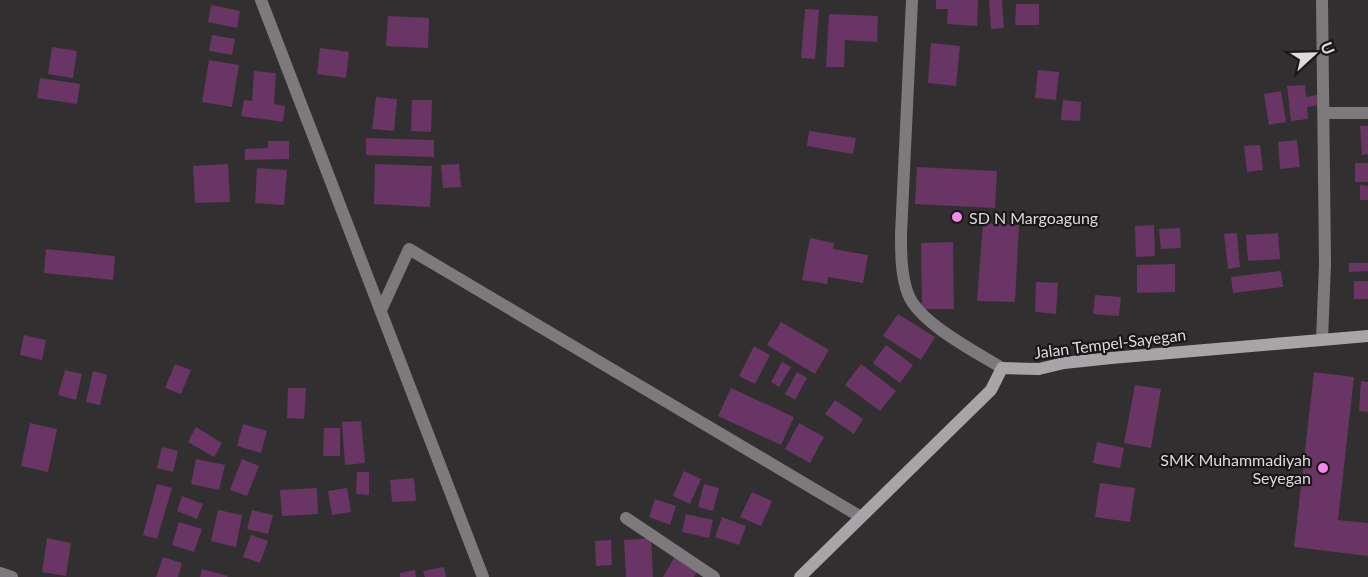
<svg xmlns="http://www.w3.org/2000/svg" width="1368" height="577" viewBox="0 0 1368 577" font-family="Lato,sans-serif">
<rect width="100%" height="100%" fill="#322f31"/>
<g fill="#683564">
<polygon points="936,0 978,0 977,26 947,24 948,9 936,9"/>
<polygon points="989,0 1002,0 1004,28 991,29"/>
<polygon points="1016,4 1039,4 1039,25 1015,25"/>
<polygon points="211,5 240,11 237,28 208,22"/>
<polygon points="805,9 819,10 815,59 801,58"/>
<polygon points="829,14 878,16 877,42 845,40 844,67 826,67"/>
<polygon points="388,16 429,18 428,48 386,46"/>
<polygon points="212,35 235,39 232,55 209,51"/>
<polygon points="931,43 960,46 956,86 928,83"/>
<polygon points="52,47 77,51 73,78 48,74"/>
<polygon points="320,48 349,52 346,78 317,74"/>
<polygon points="209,60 239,65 232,107 202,102"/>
<polygon points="1038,70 1059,72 1056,100 1035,98"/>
<polygon points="254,71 276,73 274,104 285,106 283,122 241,116 244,100 252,101"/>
<polygon points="40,78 80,84 77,104 37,98"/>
<polygon points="1305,85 1306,97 1317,95 1318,105 1307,107 1308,119 1291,121 1287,86"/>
<polygon points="1281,91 1286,122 1269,125 1264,94"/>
<polygon points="376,97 397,99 394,131 372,129"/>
<polygon points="412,100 432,100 431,132 411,131"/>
<polygon points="1063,100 1081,102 1080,121 1061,120"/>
<polygon points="1360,126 1368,126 1368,154 1362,155"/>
<polygon points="809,131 856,138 853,154 807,146"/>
<polygon points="366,138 434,140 434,157 366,155"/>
<polygon points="1297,140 1300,167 1280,169 1278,142"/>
<polygon points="268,141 289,141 289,159 245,160 245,149 268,148"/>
<polygon points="1260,145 1263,170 1247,172 1244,146"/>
<rect x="1355" y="163" width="13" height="19"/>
<polygon points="228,164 230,202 195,203 193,166"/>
<polygon points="375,164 432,166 430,207 374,204"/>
<polygon points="459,164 461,187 443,188 441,165"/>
<polygon points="917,167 997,171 995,208 915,204"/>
<polygon points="257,168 287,170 284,205 255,203"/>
<polygon points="1360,185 1368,186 1368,200 1360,200"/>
<polygon points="983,223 1019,225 1015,302 977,301"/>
<polygon points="1154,225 1155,256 1136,257 1135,226"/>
<polygon points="1180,228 1181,248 1161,249 1159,229"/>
<polygon points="1237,233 1240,267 1228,269 1224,234"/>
<polygon points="1278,233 1280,259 1248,261 1246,235"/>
<polygon points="810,238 834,243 833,249 868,255 863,283 828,277 827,284 802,280"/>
<polygon points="953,242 954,309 922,309 921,243"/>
<polygon points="46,249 115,256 113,280 44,273"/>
<polygon points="1349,263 1368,263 1368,271 1349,272"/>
<polygon points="1175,264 1175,292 1137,293 1137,265"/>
<polygon points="1281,271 1283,287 1233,293 1231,277"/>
<rect x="1354" y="281" width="14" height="18"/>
<polygon points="1036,282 1058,283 1056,314 1035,312"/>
<polygon points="1095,295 1121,297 1119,316 1093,314"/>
<polygon points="898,314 935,337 921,360 883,336"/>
<polygon points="781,322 829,350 815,374 767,345"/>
<polygon points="24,335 46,340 42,360 20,355"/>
<polygon points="886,345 913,365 900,383 873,363"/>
<polygon points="754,346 770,355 755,384 739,376"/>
<polygon points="782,362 791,367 779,387 771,382"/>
<polygon points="175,364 191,370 181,394 165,388"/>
<polygon points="861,364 896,391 880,411 845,385"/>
<polygon points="65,370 82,374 76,400 58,395"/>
<polygon points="93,371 107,375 100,405 86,402"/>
<polygon points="797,372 807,378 795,400 785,394"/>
<polygon points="1314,372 1354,377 1338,520 1368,523 1368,556 1294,547"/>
<polygon points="1361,381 1368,382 1368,412 1359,411"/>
<polygon points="1135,385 1161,389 1151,448 1124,443"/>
<polygon points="288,388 306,388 304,419 287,418"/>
<polygon points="731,388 794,417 781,445 718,416"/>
<polygon points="835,400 863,419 854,434 825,414"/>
<polygon points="361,421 365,463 345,465 342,422"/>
<polygon points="30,423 57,429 48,472 21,466"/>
<polygon points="799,423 824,437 810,463 785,449"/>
<polygon points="243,424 267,431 261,453 237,446"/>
<polygon points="196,427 222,443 214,457 188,442"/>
<polygon points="324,428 340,428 340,456 323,456"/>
<polygon points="1097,442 1124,448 1120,468 1093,463"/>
<polygon points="162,447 178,451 173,472 157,468"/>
<polygon points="196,459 225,465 219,490 191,484"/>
<polygon points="242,459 259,466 247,496 230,490"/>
<polygon points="684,471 701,479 690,504 673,496"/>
<polygon points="357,472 369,472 369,495 356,494"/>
<polygon points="414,478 416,501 392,502 390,480"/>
<polygon points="1100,483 1135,488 1130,522 1095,517"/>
<polygon points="157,484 172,488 157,539 143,535"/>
<polygon points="704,484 719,488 713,511 698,507"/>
<polygon points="317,488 318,514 282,516 280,490"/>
<polygon points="347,488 351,512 332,515 328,491"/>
<polygon points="752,492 772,501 761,526 740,517"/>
<polygon points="182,496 203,504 197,519 177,511"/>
<polygon points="655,499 676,506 670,525 649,517"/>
<polygon points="218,510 242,515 236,547 211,541"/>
<polygon points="252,510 273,515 268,534 247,529"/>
<polygon points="686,514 713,520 709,538 682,532"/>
<polygon points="722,517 746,526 739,545 715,537"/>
<polygon points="179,522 202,529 194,552 172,545"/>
<polygon points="251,535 268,541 260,563 243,557"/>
<polygon points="47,538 71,543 66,576 42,572"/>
<polygon points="651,538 653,577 626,577 624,540"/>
<polygon points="611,540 612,565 596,566 595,541"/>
<polygon points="675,556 698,570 694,577 663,577"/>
<polygon points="163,557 182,563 178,577 156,577"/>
<polygon points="444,567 446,577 425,577 423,571"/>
<polygon points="202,569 228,576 227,577 200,577"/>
<polygon points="415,570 416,577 400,577 400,573"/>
</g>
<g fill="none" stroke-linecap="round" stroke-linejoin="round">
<g stroke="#7c7a7c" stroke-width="12">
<polyline points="261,0 483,577"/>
<path d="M 912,0 L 901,234 C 901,254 901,275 908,294 C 919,323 976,352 1002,368"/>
<polyline points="1324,113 1368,113"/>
<polyline points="382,308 409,249 861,517"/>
<polyline points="1322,340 1325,264 1322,0"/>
<polyline points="626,518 714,577"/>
<polyline points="0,573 12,577"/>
</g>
<polyline stroke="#a7a5a7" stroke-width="12" points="800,577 991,390 1002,368 1039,369 1064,363 1111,358 1368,336"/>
</g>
<g fill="#f688ed" stroke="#191719" stroke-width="2">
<circle cx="957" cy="217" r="6"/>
<circle cx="1323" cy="468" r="6"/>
</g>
<g text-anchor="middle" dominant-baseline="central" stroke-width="4.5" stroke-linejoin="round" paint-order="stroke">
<g font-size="16" fill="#dddbdc" stroke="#191719" text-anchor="start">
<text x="969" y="217">SD N Margoagung</text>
<text x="1311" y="459" text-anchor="end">SMK Muhammadiyah<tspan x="1311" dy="18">Seyegan</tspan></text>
</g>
<g font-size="16" fill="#dddbdc" stroke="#191719">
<text transform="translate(1110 343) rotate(-7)">Jalan Tempel-Sayegan</text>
</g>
</g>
<g transform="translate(1314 54) rotate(68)" stroke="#191719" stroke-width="4.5" paint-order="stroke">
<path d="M0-4.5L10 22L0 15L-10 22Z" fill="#dddbdc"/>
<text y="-9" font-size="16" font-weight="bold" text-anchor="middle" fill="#dddbdc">U</text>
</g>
</svg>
